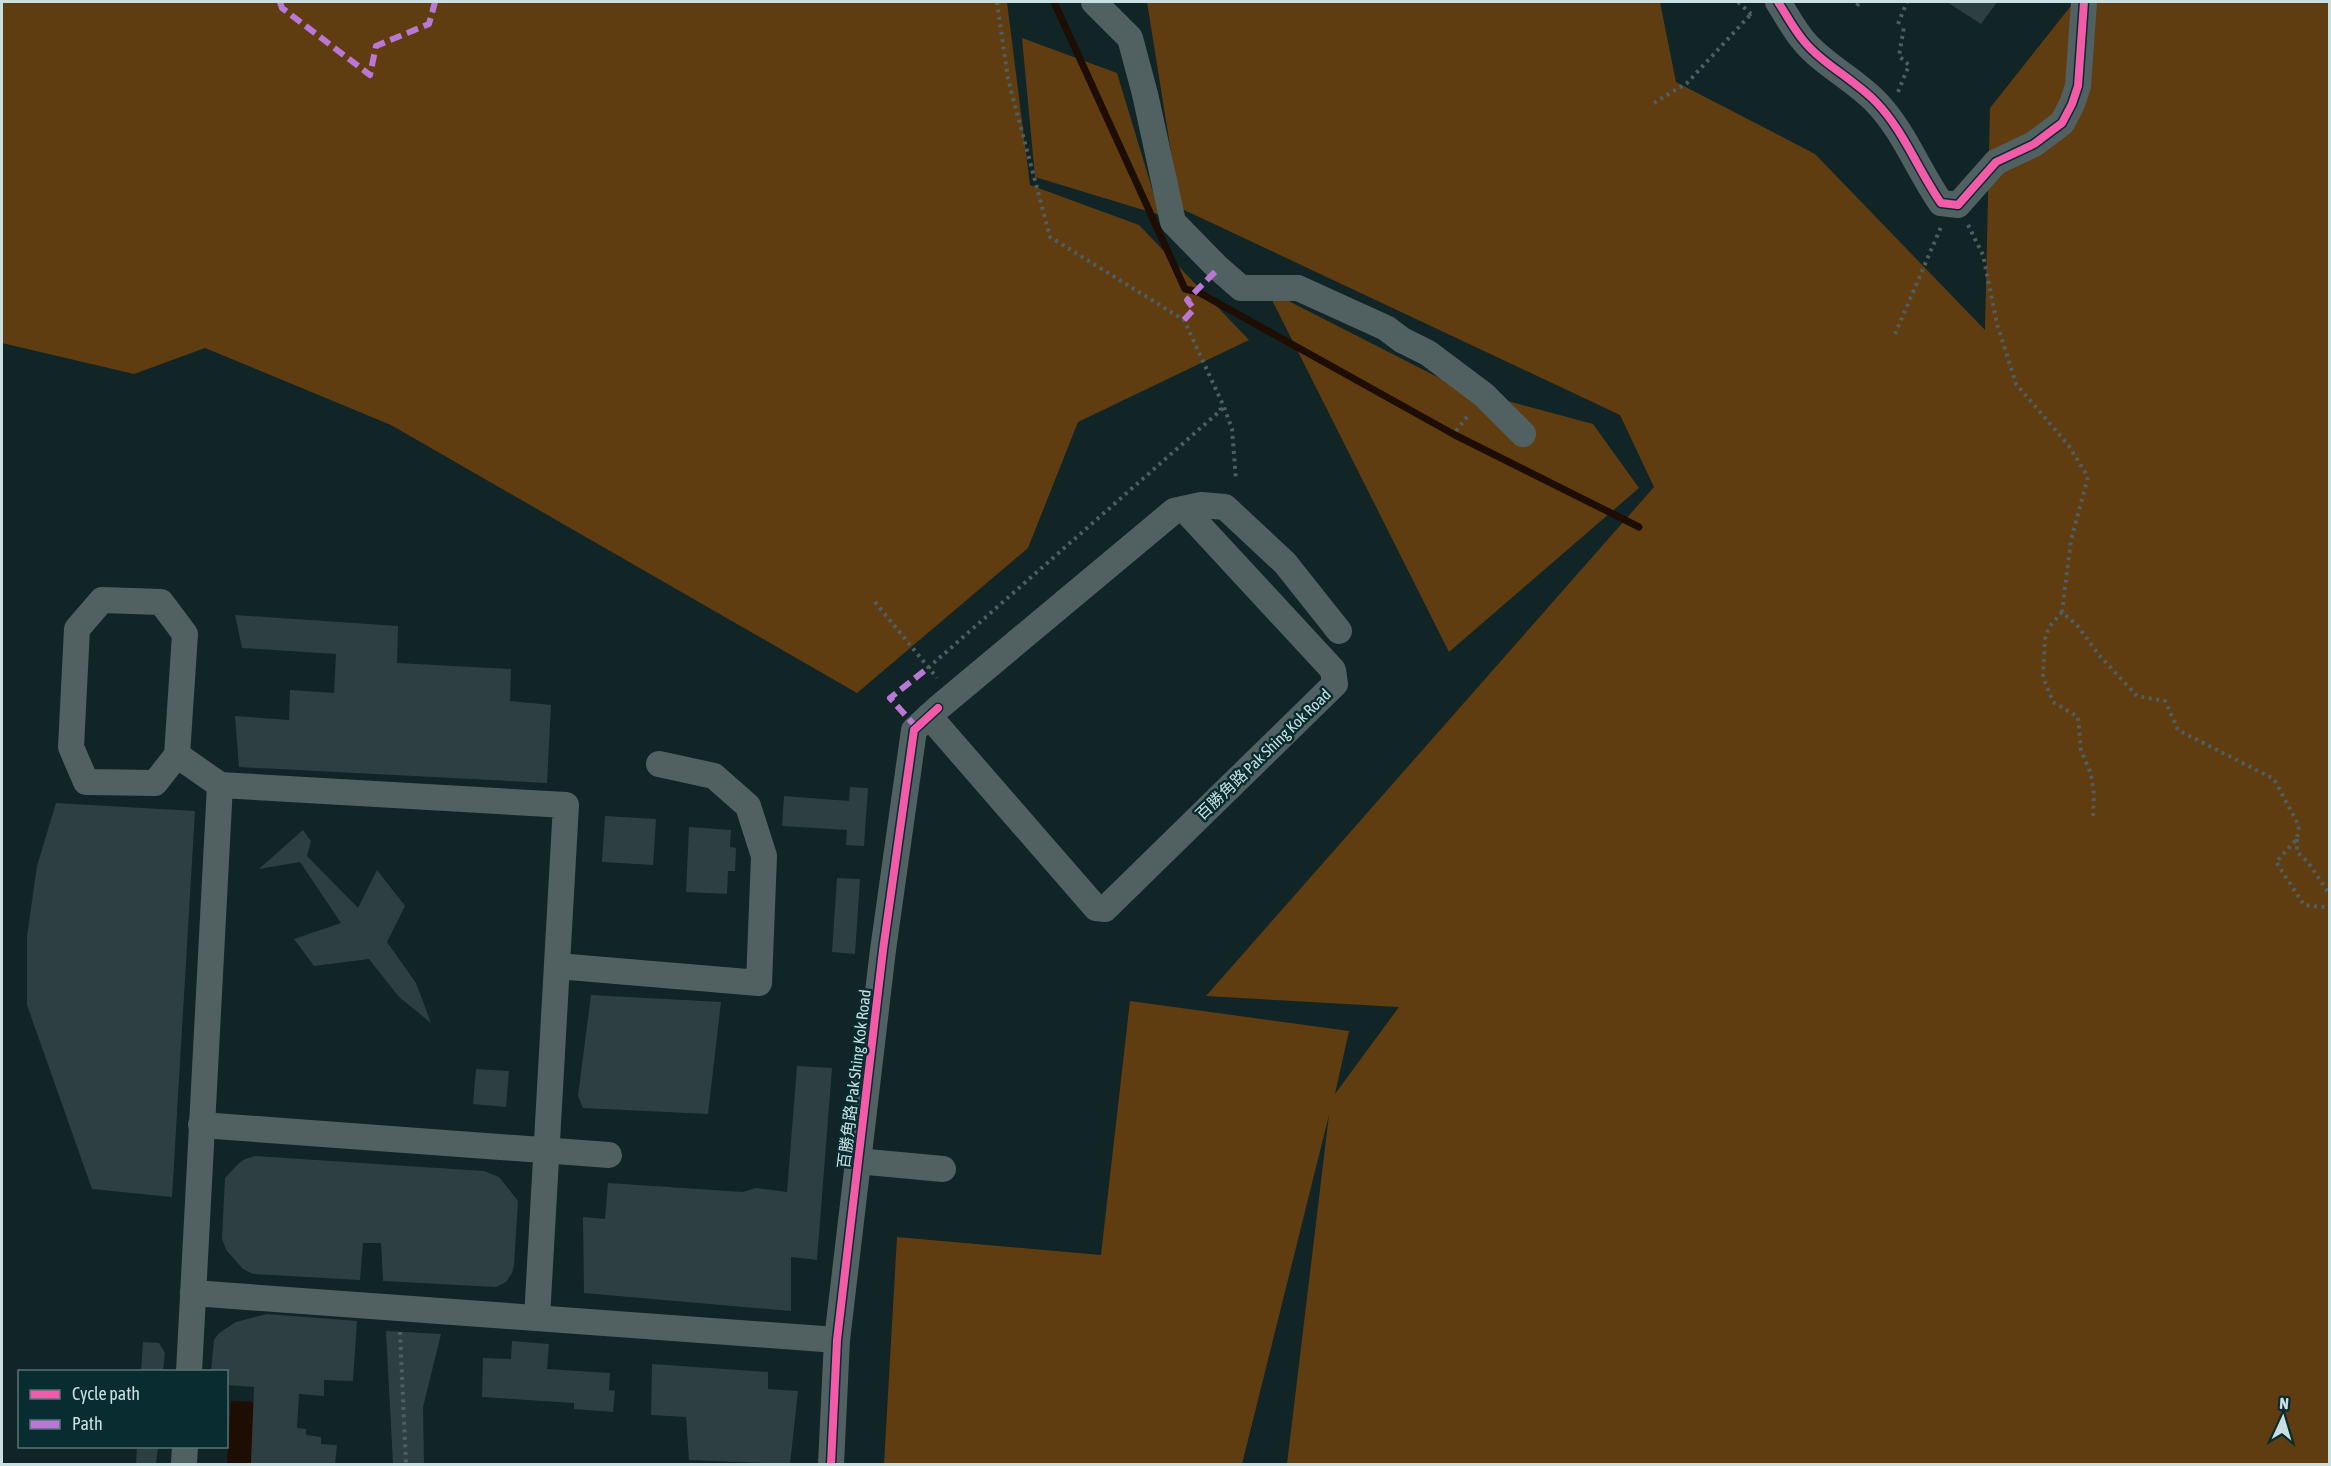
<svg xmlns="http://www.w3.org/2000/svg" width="2331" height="1466" viewBox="0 0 2331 1466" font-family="'Asap Condensed','Noto Sans TC',sans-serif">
<rect width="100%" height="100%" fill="#112426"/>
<g fill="#603d11">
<polygon points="2,2 1007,2 1030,185 1139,225 1249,340 1078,422 1028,548 857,693 391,425 205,348 134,374 2,343"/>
<polygon points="1147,2 1660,2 1676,82 1815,154 1985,330 1990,108 2074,2 2329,2 2329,1464 1287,1464 1329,1115 1242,1464 884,1464 897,1237 1101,1255 1130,1001 1349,1031 1335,1094 1399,1007 1206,996 1654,487 1620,415 1180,208"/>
<polygon points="1022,38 1117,73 1160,215 1035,177"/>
<polygon points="1267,290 1459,388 1593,424 1639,488 1449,652"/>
</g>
<polygon fill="#1d0d03" points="231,1401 254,1402 251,1464 227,1464"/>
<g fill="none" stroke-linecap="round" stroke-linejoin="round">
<polyline stroke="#1d0d03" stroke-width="7" points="1054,2 1185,289 1198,292 1455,435 1639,527"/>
</g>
<g fill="#2e3f41">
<polygon points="1947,2 1997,2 1981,24"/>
<polygon points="235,615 398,626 397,663 511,669 510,701 551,705 547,783 239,767 235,716 289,720 290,690 334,693 336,654 242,648"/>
<polygon points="850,787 868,788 864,846 846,845 847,830 782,826 784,796 849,801"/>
<polygon points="56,803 195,811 172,1197 92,1189 27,1005 27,936 37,866"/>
<polygon points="605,816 656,819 653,865 602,862"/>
<polygon points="689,827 731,830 730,847 736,848 735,871 728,871 727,894 686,892"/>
<polygon points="303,830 311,841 307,856 358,908 377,870 405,906 387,942 416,983 431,1023 399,997 369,959 314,966 294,939 341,923 300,862 259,869"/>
<polygon points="837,878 860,879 855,954 832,952"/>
<polygon points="591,995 721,1002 708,1114 583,1108 578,1096"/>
<polygon points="797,1066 832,1068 817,1260 791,1257 791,1311 584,1293 583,1217 605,1219 608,1183 743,1192 756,1188 787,1192"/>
<polygon points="476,1069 509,1071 506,1107 473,1104"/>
<polygon points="255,1156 484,1171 499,1177 518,1201 514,1265 512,1273 506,1282 496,1287 383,1281 381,1243 363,1243 360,1280 253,1274 243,1269 227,1251 222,1239 225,1178 238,1164 245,1159"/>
<polygon points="267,1314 357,1321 353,1381 324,1380 324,1396 299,1394 297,1428 306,1429 306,1435 321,1437 321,1444 337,1445 335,1464 251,1464 254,1387 226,1385 226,1371 211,1371 214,1340 219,1333 236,1322"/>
<polygon points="386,1331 441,1334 423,1407 424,1464 393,1464"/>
<polygon points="512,1341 549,1344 547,1369 610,1373 609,1390 615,1391 613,1412 574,1409 574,1403 482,1397 483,1358 511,1359"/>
<polygon points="143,1342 159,1343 165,1353 163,1371 141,1371"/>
<polygon points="652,1364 768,1372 768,1389 798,1391 790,1464 689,1460 686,1417 651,1415"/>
<polygon points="137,1446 158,1446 156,1464 136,1464"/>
</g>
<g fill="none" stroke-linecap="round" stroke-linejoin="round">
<g stroke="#4f5e60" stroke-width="4" stroke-dasharray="3 4.5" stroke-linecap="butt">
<polyline points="997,2 1008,79 1050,237 1184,320 1224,407 1232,429 1236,480"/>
<polyline points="1738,2 1751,14 1753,13"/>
<polyline points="1857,6 1859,2"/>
<polyline points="1898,24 1907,2"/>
<polyline points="1898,92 1909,65 1899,56 1904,27"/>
<polyline points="1654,103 1687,83 1751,14"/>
<polyline points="1968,225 1983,255 1997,324 2016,384 2069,446 2088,477 2071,540 2062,612 2077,625 2099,655 2137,696 2165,701 2178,730 2274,779 2299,826 2297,839 2276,862 2304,905 2330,908"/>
<polyline points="1895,334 1941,227"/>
<polyline points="1456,431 1470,413"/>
<polyline points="875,602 937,678"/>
<polyline points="2062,612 2049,627 2045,639 2043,677 2053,702 2078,717 2081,750 2091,774 2094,794 2093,817"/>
<polyline points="928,668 1221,410 1220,407 1224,407"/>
<polyline points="2297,839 2297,852 2308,862 2330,895"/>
<polyline points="400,1332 406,1464"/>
</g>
<g stroke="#516162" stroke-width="26">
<polyline points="1094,2 1130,38 1145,94 1173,222 1217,267 1241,288 1298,288 1386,328 1402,340 1428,353 1484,395 1523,434"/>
<path d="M 1778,2 C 1786,14 1793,28 1803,40 C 1821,63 1855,80 1876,102 C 1904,131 1918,170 1941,203 L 1958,205 L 1996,162 L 2034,144 L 2062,123 L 2072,104 L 2078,86 L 2084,2"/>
<polyline points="929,716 1096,908 1105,909 1335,684 1333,670 1184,509"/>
<polyline points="177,755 155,783 86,782 71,747 77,629 102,600 161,602 185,634 177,755 220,785"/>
<polyline points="557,966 759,983 764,856 748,806 714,776 659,764"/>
<polyline points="201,1125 609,1155"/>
<polyline points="857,1161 943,1169"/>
<polyline points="193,1293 837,1340"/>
<polyline points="189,1372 220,785 566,805 537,1318"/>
<polyline points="184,1464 185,1446"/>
<polyline points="831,1464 837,1340 883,950 914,730 938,708 1174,511 1201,505 1225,507 1285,563 1339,631"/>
</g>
<g stroke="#ba77d6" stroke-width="6" stroke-dasharray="12 6" stroke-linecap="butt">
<polyline points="280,2 282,8 370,75 376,46 429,24 435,2"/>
<polyline points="1184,320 1194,309 1187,300 1219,268"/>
<polyline points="917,728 890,698 928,668"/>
</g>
<defs>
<g id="cycleway">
<path d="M 1778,2 C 1786,14 1793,28 1803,40 C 1821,63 1855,80 1876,102 C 1904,131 1918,170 1941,203 L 1958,205 L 1996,162 L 2034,144 L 2062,123 L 2072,104 L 2078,86 L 2084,2"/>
<polyline points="831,1464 837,1340 883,950 914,730 938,708"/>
</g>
</defs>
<use href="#cycleway" stroke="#082c2f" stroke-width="11"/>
<use href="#cycleway" stroke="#f35aa7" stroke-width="8"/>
</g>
<g text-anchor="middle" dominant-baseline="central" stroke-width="5" stroke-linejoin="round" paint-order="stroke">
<g font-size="16" fill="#c9e0e3" stroke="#082c2f">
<text transform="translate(1263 754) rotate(-44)">百勝角路 Pak Shing Kok Road</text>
<text transform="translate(854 1079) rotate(-83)">百勝角路 Pak Shing Kok Road</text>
</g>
</g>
<rect width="2331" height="1466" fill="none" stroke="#c9e0e3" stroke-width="6"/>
<rect x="18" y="1370" width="210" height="78" fill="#082c2f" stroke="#557477" stroke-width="1.5"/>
<rect x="30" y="1390" width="30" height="9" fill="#f35aa7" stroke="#557477" stroke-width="1.5"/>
<text x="72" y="1400" font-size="18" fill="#c9e0e3">Cycle path</text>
<rect x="30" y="1420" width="30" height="9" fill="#ba77d6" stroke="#557477" stroke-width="1.5"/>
<text x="72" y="1430" font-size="18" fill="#c9e0e3">Path</text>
<g transform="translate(2283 1418) rotate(4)" stroke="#082c2f" stroke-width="4.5" paint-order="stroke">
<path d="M0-4.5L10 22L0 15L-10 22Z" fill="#c9e0e3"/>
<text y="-9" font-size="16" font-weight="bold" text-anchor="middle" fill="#c9e0e3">N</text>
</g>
</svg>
